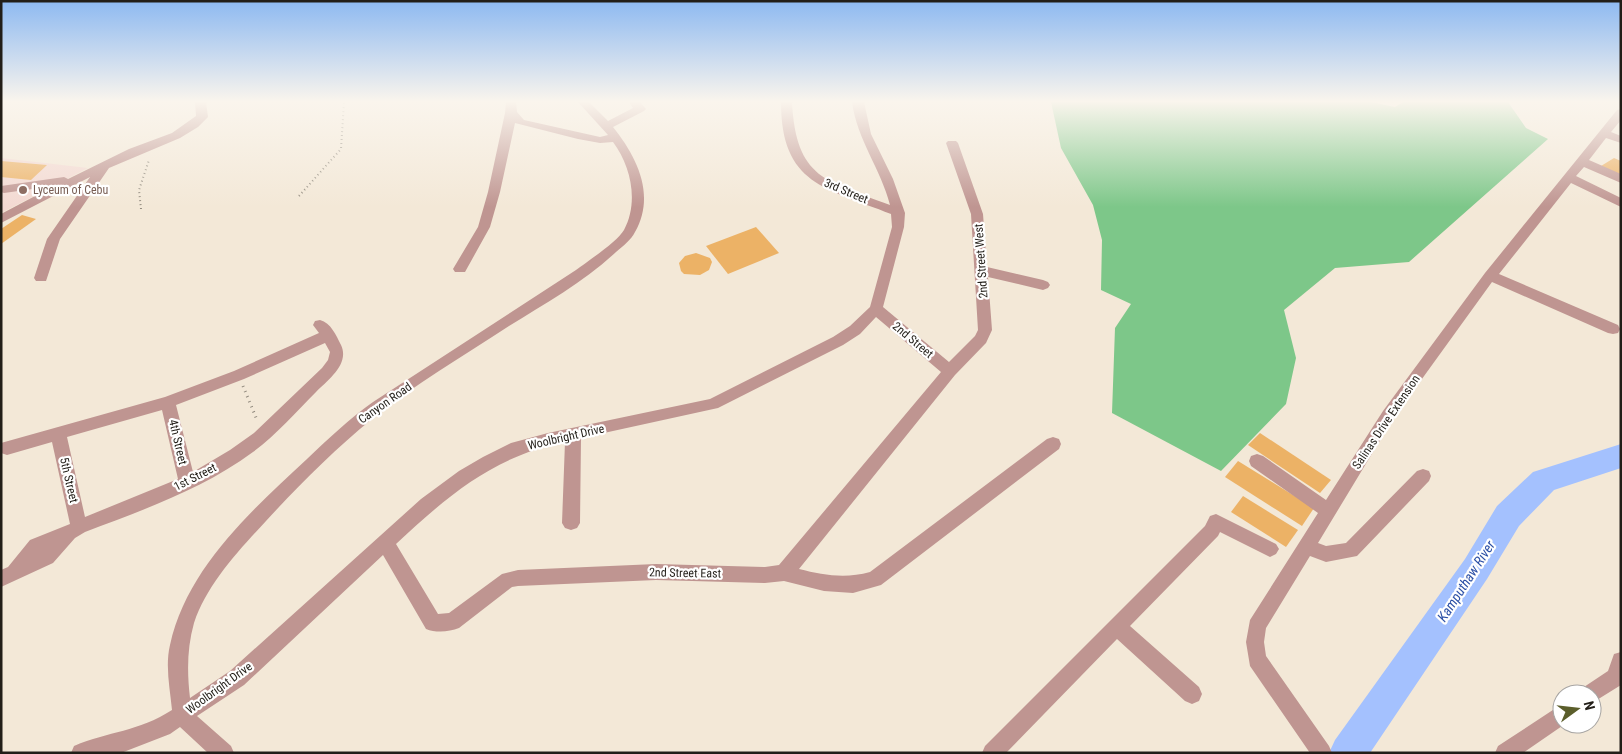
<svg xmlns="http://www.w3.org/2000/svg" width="1622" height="754" viewBox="0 0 1622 754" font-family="'Roboto Condensed',sans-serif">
<rect width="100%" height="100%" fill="#f3e8d7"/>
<polygon fill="#f3d9d2" points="1,158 88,168 1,213"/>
<polygon fill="#7dc789" points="1051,102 1371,102 1395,107 1403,102 1508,102 1526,128 1548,139 1409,262 1335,268 1284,310 1296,358 1286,404 1221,471 1112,413 1115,328 1131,304 1101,290 1102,240 1093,205 1061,148"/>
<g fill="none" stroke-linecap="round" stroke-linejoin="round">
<polygon fill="#a4c1fe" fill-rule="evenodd" points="1621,444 1621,468 1554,490 1519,526 1487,579 1370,753 1329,753 1335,740 1465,559 1497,506 1533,472"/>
</g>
<g fill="#ecb266">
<polygon points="1614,158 1621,161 1621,176 1601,166"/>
<polygon points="1,161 47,165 31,180 1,177"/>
<polygon points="22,215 36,219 1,244 1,229"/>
<polygon points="756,227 779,253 728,274 706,246"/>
<polygon points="696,253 710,258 712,262 709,270 700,275 684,274 681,271 679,263 685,256"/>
<polygon points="1260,433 1331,480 1320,493 1248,445"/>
<polygon points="1238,461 1314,508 1302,526 1225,477"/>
<polygon points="1243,496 1298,530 1286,547 1231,512"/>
</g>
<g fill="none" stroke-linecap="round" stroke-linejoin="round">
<g stroke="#918a7e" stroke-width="2" stroke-dasharray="1 3" stroke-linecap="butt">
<polyline points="299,196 341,149 344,102"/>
<polyline points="141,209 139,190 149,160"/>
</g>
<polyline stroke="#918a7e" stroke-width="3" stroke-dasharray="1 4.5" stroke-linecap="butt" points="243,386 257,420"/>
<g fill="#bf9591" fill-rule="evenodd">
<polygon points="195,102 206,102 208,117 198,127 180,138 109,168 60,239 46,281 36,281 34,278 47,239 90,177 1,223 1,214 54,186 4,193 1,192 1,186 64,177 68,179 129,149 172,133 196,116"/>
<path d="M 506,102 L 516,102 L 517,112 L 524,120 L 600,137 L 608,135 L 578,102 L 589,102 L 608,121 L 633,108 L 629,102 L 640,102 L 646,109 L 644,111 L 613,127 C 637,157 656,195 635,232 C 631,240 623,246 616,252 C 584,282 546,303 509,326 C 463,356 414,385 372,419 C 334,450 299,485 266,521 C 239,550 207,584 194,623 C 187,648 187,672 190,698 L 230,671 L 421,499 L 459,471 L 483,457 L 511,443 L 548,433 L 710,399 L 833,337 L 850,326 L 870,307 L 892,227 L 891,214 C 826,188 781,185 781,102 L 792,102 C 796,179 826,181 890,205 C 881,169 857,140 852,102 L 864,102 L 871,134 L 893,179 L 905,213 L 904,227 L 883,307 L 949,362 L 975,336 L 978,330 L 971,214 L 946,143 L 948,141 L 956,141 L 958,143 L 983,214 L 987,267 L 1043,280 L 1048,282 L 1050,285 L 1048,288 L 1043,290 L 988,277 L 992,330 L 986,343 L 955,375 L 799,569 C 823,575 845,579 870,572 L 1047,439 L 1053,437 L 1059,439 L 1061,444 L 1059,449 L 881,585 L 853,593 L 824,591 L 784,581 L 765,583 L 656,580 L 518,586 L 512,587 L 459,628 C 449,632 436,633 426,629 L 383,555 L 244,685 L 197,716 L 231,746 L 234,753 L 208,753 L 180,727 L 170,734 L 121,753 L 71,753 L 74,746 C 109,731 138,732 172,710 C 170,689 165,666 170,645 C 187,568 251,511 307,459 C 328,439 349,419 373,402 L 576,270 C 588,261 617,242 624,230 C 639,202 631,166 613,142 L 600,143 L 578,139 L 515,123 L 500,192 L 490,227 L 465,272 L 455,272 L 453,269 L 478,227 L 488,192 L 505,113 ZM 876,317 L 941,372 L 779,565 L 765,567 L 656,564 L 518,570 L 502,574 L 449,613 L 438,614 L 396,544 C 449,495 492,457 565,442 L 562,523 L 565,528 L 571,530 L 577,528 L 580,523 L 581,438 L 718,408 L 843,345 L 860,334 Z"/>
<polygon points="1621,109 1621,120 1611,132 1621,136 1621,143 1606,138 1589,160 1621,174 1621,183 1584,167 1576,176 1621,198 1621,207 1571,183 1499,274 1618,325 1620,329 1618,333 1613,334 1608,333 1492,282 1393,419 1318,543 1326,546 1346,543 1417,471 1423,469 1429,471 1431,476 1429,481 1357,556 1326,562 1310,556 1266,628 1264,642 1266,656 1329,746 1332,753 1310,753 1250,666 1246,642 1250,620 1318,513 1251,466 1249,461 1251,456 1257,454 1263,456 1326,500 1383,411 1485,273 1617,110"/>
<path d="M 320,320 C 331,323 336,335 341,345 C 350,364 328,380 316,392 C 296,412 276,435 253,452 C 203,489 143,510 85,532 L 75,538 L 53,563 L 1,587 L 1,570 L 8,567 L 30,540 L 70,524 L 52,442 L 7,455 L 1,453 L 1,443 L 165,397 L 234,371 L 319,333 L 313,325 L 315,321 ZM 325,343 L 330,352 L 328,360 L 322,368 L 254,433 L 230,450 L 193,472 L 176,405 L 244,379 ZM 162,410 L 178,479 L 85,517 L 67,437 Z"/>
<polygon points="1216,514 1276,544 1279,549 1276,554 1270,557 1220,532 1218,536 1130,626 1199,687 1202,694 1199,701 1192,704 1185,701 1117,639 1006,753 982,753 985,746 1205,526 1210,516"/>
<polygon points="1621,652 1621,685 1592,703 1592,694 1581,694 1584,687 1608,671 1614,654"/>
<polygon points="1562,704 1562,724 1565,724 1523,753 1495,753 1498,746"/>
</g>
</g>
<linearGradient id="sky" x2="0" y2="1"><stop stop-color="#8db9f1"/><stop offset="0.49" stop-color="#faf5ed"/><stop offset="1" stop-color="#faf5ed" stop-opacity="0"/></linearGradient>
<rect width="1622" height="207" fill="url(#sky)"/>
<circle fill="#8d6e63" stroke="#fff" stroke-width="2" cx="23" cy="190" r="5"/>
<g text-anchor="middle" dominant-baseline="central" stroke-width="4.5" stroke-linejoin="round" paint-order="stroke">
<g font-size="12" fill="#785e54" stroke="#fff" text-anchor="start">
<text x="33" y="190">Lyceum of Cebu</text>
</g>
<g font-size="12" fill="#221e18" stroke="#fff">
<text transform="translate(846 191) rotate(23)">3rd Street</text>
<text transform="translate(981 261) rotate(-94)">2nd Street West</text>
<text transform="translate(913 340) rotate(40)">2nd Street</text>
<text transform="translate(385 403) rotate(-35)">Canyon Road</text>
<text transform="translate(1386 422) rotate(-56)">Salinas Drive Extension</text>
<text transform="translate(566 437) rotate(-13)">Woolbright Drive</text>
<text transform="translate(178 442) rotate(77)">4th Street</text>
<text transform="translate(195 477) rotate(-27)">1st Street</text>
<text transform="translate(69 480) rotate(77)">5th Street</text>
<text transform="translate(685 573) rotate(1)">2nd Street East</text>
<text transform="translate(219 688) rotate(-36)">Woolbright Drive</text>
</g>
<g font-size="14" font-style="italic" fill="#2c50a6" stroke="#fff">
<text transform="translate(1466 581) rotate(-57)">Kamputhaw River</text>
</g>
</g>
<rect width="1622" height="754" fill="none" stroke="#221e18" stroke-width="5"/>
<g transform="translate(1577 709) rotate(75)"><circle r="24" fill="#ffffff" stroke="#a7a5a3"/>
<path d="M0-4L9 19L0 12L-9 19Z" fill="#5b5e2b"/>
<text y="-8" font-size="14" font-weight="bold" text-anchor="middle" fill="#221e18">N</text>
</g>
</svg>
